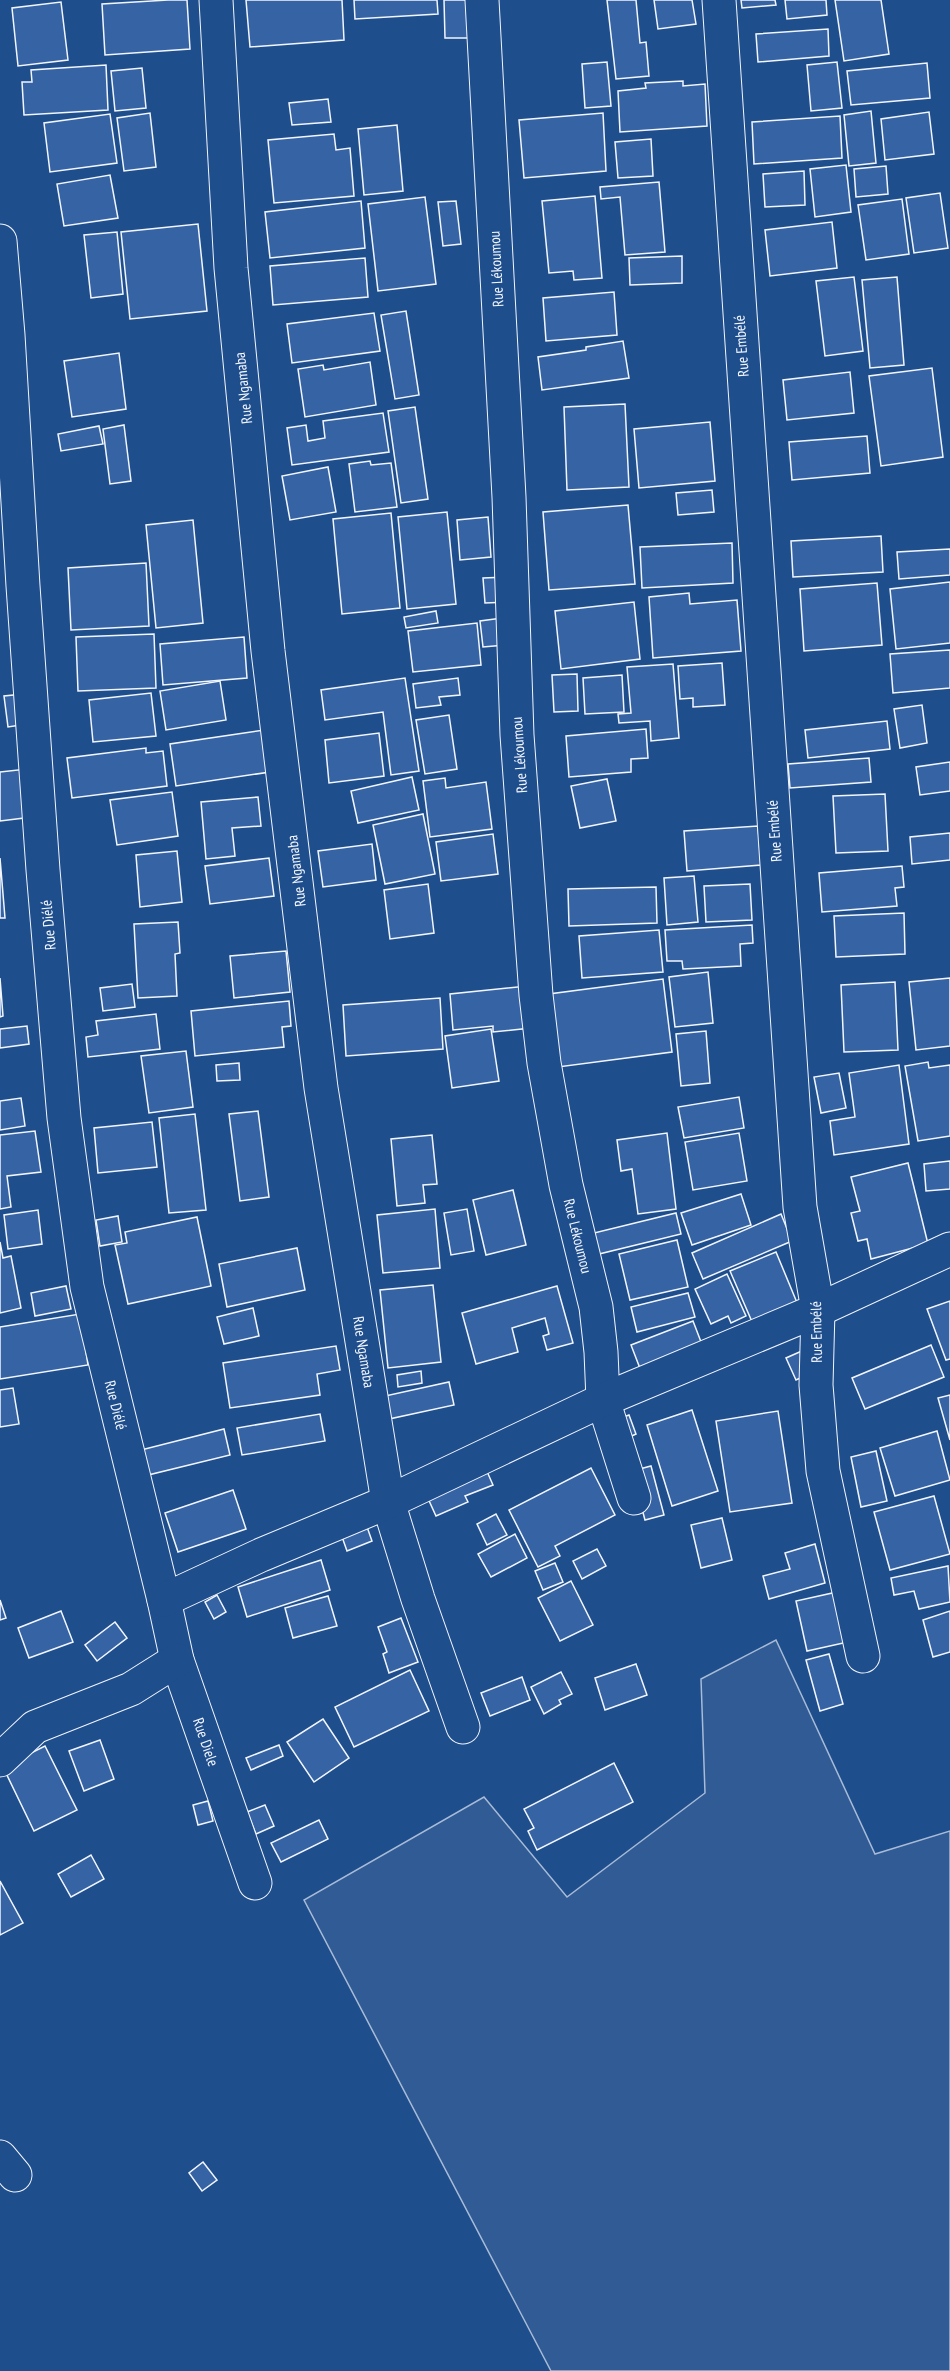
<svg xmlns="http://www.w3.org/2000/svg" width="950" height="2371" viewBox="0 0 950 2371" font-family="'PT Sans Narrow',sans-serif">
<rect width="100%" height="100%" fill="#1f4e8c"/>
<polygon fill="#305b95" stroke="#a8bbd7" stroke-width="1.5" points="776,1640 875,1854 950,1831 950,2371 551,2371 304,1900 484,1797 567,1897 705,1793 701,1679"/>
<g fill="#3563a3" stroke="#f2f6ff" stroke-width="1.5">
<polygon points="168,0 187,0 190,49 105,55 102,4"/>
<polygon points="246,0 342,0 344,40 250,47"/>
<polygon points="354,0 437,0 438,14 355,19"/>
<polygon points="444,0 473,0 474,38 445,38"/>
<polygon points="607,0 636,0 640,43 646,42 649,76 616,79"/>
<polygon points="654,0 692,0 696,24 658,29"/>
<polygon points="741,0 775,0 776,5 742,8"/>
<polygon points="785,0 826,0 827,15 787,19"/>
<polygon points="835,0 881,0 889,54 844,61"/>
<polygon points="61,2 68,60 18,66 12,8"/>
<polygon points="828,29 829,56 758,62 756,34"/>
<polygon points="607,62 611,106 585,108 582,64"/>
<polygon points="837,62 842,108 811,111 807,65"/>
<polygon points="927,63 930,98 851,105 847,71"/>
<polygon points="106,65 108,110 24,115 22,82 32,82 31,70"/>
<polygon points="142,68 146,108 115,111 111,71"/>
<polygon points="683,81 683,86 705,84 707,126 620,132 618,91 646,88 645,83"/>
<polygon points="328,99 331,122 292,125 289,103"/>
<polygon points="871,111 876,163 849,166 844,115"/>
<polygon points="929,112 934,154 885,160 881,119"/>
<polygon points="150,113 156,167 124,171 117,118"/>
<polygon points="603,113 606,171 524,178 519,120"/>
<polygon points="110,114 117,163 50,172 44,123"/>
<polygon points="840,116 842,158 754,164 752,122"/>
<polygon points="397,125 403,191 364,195 358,129"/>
<polygon points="334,134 336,150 350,148 354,196 274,203 268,140"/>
<polygon points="651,139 653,176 618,178 615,142"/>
<polygon points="846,165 851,212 815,217 810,169"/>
<polygon points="886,166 888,194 856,197 854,169"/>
<polygon points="804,171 805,205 765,207 763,174"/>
<polygon points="110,175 118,218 64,226 57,184"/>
<polygon points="659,182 665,252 625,255 620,197 601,199 600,187"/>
<polygon points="940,193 948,248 914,253 906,198"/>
<polygon points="595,196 602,278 574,280 573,271 549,273 542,201"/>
<polygon points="425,197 436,284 378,291 368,204"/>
<polygon points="902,199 909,254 866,260 858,205"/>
<polygon points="361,201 365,248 270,258 265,212"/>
<polygon points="456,201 461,244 443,246 438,202"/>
<polygon points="832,222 837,268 770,276 765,230"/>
<polygon points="198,224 207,311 130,319 121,232"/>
<polygon points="117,232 123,294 91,298 84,235"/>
<polygon points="682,256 682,283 630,285 629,258"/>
<polygon points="365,258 368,297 273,305 270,266"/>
<polygon points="854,277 863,351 825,356 816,281"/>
<polygon points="897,277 904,365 870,368 862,280"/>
<polygon points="614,292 617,335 546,341 543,298"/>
<polygon points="406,311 419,395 395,399 381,315"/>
<polygon points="374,313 380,351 292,363 287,324"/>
<polygon points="623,341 629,378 542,390 538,357 586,350 586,347"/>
<polygon points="119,353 126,409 72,417 64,361"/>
<polygon points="370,362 376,405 305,417 298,369 323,365 324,370"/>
<polygon points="932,368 943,457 881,466 869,376"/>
<polygon points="850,372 854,413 787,420 783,380"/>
<polygon points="625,404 629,487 567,490 564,407"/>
<polygon points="415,407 428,499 401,503 388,411"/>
<polygon points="383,413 389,452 292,465 287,428 306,425 308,441 325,438 323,421"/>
<polygon points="710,422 715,481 639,488 634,429"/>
<polygon points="124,425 131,481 110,484 103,429"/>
<polygon points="99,426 103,444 61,451 58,434"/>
<polygon points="867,436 870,473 792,480 789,442"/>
<polygon points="370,461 371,465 391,463 397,507 355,512 349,464"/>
<polygon points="328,467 336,512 290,520 282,476"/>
<polygon points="712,490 714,512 678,515 676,493"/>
<polygon points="628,505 635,584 549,590 543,512"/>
<polygon points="447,512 456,604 407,609 398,517"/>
<polygon points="391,513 400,608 342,614 333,519"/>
<polygon points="488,517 491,557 460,560 457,520"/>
<polygon points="193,520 203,623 156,628 146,525"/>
<polygon points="881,536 883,572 793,577 791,541"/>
<polygon points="732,543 733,583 642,588 640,547"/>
<polygon points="950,549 950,575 899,579 897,552"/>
<polygon points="146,563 149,626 71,630 68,568"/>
<polygon points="507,577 509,602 485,603 483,578"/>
<polygon points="950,582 950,643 896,649 890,589"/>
<polygon points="877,583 882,645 804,651 800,589"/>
<polygon points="689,593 690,604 737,600 741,651 653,658 649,597"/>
<polygon points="634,602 640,659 561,669 555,611"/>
<polygon points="436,611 438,623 406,628 404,617"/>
<polygon points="502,618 505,645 483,647 480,621"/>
<polygon points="477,623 481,665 413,672 408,631"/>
<polygon points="154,634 156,688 78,691 76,637"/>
<polygon points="244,637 247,678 163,685 160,644"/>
<polygon points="950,650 950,688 893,693 890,654"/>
<polygon points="722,663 725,705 693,707 693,698 680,699 678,666"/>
<polygon points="673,664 679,738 651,741 650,721 619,723 618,714 631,713 627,667"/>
<polygon points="577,674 578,711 554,712 552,675"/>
<polygon points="622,675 624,712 585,714 583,678"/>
<polygon points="405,678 419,771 391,775 383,712 325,720 321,690"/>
<polygon points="458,678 460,695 439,697 441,705 416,708 413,684"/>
<polygon points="220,681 226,720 166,730 160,691"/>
<polygon points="151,693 156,736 93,742 89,700"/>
<polygon points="23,694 27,724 8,727 4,696"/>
<polygon points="922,705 927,743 900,748 894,709"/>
<polygon points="449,715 457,769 425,774 416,720"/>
<polygon points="887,721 890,749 808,758 805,730"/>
<polygon points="646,729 648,758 631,759 631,772 569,777 566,736"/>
<polygon points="264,730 270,772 176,786 170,744"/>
<polygon points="379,733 384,776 329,783 325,740"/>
<polygon points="146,748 146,753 163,751 167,786 72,798 67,758"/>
<polygon points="869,758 871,782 790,788 788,764"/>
<polygon points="950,762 950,791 920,795 916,767"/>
<polygon points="27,769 32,817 0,821 0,772"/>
<polygon points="412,777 419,810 358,823 351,791"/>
<polygon points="445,778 446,788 486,782 492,829 430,837 423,781"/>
<polygon points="607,779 616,821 580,828 571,786"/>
<polygon points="172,792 178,836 117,845 110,800"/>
<polygon points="885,794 888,851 836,853 833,796"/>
<polygon points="258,797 261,826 232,828 235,856 206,859 201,802"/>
<polygon points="423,814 435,874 385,884 373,825"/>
<polygon points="758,826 761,865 687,871 684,831"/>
<polygon points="950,833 950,860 912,864 910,837"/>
<polygon points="493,834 498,874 441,881 436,842"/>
<polygon points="372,844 376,880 323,887 318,851"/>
<polygon points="177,851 182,902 140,907 136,855"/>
<polygon points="0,858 5,918 0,918"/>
<polygon points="269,858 274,896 210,904 205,866"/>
<polygon points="902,866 904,887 895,888 897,906 822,912 819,873"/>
<polygon points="694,876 698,922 667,925 664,878"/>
<polygon points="428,884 434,933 390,939 384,890"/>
<polygon points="750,884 752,920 706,922 704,886"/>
<polygon points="656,887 657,923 569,926 568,889"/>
<polygon points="904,913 905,954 836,957 834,916"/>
<polygon points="178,922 180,953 175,954 177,996 138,998 134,924"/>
<polygon points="752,925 753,943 740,944 741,966 683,969 682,961 667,961 665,930"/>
<polygon points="659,930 663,972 582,978 579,936"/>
<polygon points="286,951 290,992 234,998 230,956"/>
<polygon points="708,972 713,1023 675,1027 669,977"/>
<polygon points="0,978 3,1016 0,1017"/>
<polygon points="950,978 950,1046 916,1050 909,982"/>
<polygon points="663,979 672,1052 558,1067 549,994"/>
<polygon points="895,982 898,1050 844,1052 841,985"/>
<polygon points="132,984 135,1007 103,1011 100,988"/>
<polygon points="527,986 531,1028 493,1032 493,1026 453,1030 450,994"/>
<polygon points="440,998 443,1049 346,1056 343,1005"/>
<polygon points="289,1001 291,1026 282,1027 284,1047 195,1056 191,1011"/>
<polygon points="156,1014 160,1049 88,1057 86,1037 98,1035 96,1021"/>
<polygon points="27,1026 29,1044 0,1048 0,1029"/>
<polygon points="491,1029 499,1081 452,1088 445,1036"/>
<polygon points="706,1031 710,1083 681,1086 676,1034"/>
<polygon points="186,1051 193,1107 149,1113 141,1056"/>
<polygon points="928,1062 929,1068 950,1065 950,1136 918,1141 905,1066"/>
<polygon points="239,1063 240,1080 217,1081 216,1065"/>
<polygon points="899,1065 909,1144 834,1155 830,1121 855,1117 849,1073"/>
<polygon points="839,1073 846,1108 821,1113 814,1077"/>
<polygon points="739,1097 744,1128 684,1138 678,1107"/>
<polygon points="21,1098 25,1126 0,1130 0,1101"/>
<polygon points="258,1111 269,1197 240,1201 229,1114"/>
<polygon points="195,1114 206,1210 169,1213 159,1118"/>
<polygon points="152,1122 157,1167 98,1173 94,1128"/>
<polygon points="35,1131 41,1172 7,1176 11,1207 0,1209 0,1135"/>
<polygon points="667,1133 676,1209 638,1214 632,1169 621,1171 617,1140"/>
<polygon points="739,1133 747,1181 693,1190 685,1142"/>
<polygon points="432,1135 437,1184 423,1185 425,1203 397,1206 391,1139"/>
<polygon points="950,1161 950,1189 926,1191 924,1164"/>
<polygon points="908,1163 928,1244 871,1259 867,1239 858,1241 851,1213 860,1211 851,1177"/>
<polygon points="513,1190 526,1245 486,1255 473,1200"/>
<polygon points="741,1194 751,1225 692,1245 681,1213"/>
<polygon points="435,1209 440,1268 383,1273 377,1215"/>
<polygon points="467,1209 474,1251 451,1255 444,1213"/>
<polygon points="38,1210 42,1244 8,1249 4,1215"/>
<polygon points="676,1213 681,1234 599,1254 594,1233"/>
<polygon points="781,1214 792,1241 703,1279 692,1253"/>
<polygon points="118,1216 122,1242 100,1246 96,1220"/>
<polygon points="197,1217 211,1286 128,1304 115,1245 127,1243 125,1232"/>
<polygon points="677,1240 688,1287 630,1300 619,1254"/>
<polygon points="0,1242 3,1258 11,1256 21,1308 0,1313"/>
<polygon points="297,1248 305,1290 227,1307 219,1264"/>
<polygon points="776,1252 798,1305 753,1324 730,1271"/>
<polygon points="727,1274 746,1316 731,1323 728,1316 711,1324 695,1289"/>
<polygon points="433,1285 441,1362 388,1368 380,1290"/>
<polygon points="66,1286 71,1309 35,1316 31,1293"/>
<polygon points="557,1286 573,1343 547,1350 543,1336 549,1334 545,1318 512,1328 518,1352 476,1364 462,1313"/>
<polygon points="688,1293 695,1317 637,1332 631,1307"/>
<polygon points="950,1301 950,1359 946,1360 927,1309"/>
<polygon points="253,1308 259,1336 224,1344 217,1317"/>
<polygon points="80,1314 88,1365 0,1379 0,1327"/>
<polygon points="693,1321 703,1347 641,1371 631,1345"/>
<polygon points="931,1345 944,1377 865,1409 852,1378"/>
<polygon points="336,1346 340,1370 317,1374 320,1395 230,1408 223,1363"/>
<polygon points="804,1350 813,1372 796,1380 786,1358"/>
<polygon points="421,1371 422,1383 398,1387 397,1375"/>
<polygon points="449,1382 454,1405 389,1419 385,1396"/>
<polygon points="13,1388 19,1424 0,1427 0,1390"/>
<polygon points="950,1395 950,1440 938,1398"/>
<polygon points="692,1410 718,1491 672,1506 647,1425"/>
<polygon points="778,1411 792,1503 730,1512 716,1421"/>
<polygon points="320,1414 325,1441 242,1455 237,1428"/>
<polygon points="629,1415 636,1434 623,1440 615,1420"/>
<polygon points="224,1429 230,1455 144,1476 137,1451"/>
<polygon points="937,1431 950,1480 895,1496 880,1448"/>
<polygon points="876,1451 887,1501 861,1507 851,1457"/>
<polygon points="651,1466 664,1515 645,1520 632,1471"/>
<polygon points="485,1467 493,1485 465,1496 468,1502 436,1516 426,1494"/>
<polygon points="591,1468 615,1515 555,1546 560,1556 538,1567 509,1510"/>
<polygon points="233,1490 246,1529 178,1552 165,1513"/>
<polygon points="934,1496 950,1554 890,1570 874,1512"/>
<polygon points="496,1514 507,1535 487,1545 477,1524"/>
<polygon points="722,1518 732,1560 701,1568 691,1525"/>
<polygon points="366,1524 372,1541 347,1551 341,1534"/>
<polygon points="515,1534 527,1558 491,1577 478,1554"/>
<polygon points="815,1544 825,1583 769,1599 763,1576 790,1569 785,1553"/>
<polygon points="597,1549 606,1566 582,1579 573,1561"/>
<polygon points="321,1560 330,1590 247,1617 238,1587"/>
<polygon points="555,1563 563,1582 543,1590 535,1571"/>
<polygon points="948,1566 950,1602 919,1609 914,1591 894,1595 891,1578"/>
<polygon points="571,1581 593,1625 560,1641 538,1598"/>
<polygon points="837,1592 848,1642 807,1651 796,1601"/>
<polygon points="217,1595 226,1612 214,1619 205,1602"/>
<polygon points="328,1596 337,1626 293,1638 285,1608"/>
<polygon points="0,1600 6,1618 0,1620"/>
<polygon points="61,1611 73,1642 29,1658 18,1628"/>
<polygon points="950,1611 950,1652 933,1657 923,1620"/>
<polygon points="401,1618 418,1662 389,1673 383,1654 387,1652 378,1627"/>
<polygon points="115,1622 127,1638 97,1661 85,1645"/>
<polygon points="829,1654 843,1704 820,1711 806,1660"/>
<polygon points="636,1664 647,1695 605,1710 595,1678"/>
<polygon points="410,1670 429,1711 354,1747 335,1707"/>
<polygon points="561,1672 572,1694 559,1700 561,1704 544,1714 531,1687"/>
<polygon points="522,1677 530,1700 490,1716 481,1693"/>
<polygon points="323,1719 349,1758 314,1782 287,1742"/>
<polygon points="100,1740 114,1779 84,1791 69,1751"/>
<polygon points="279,1745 283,1756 251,1770 246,1758"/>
<polygon points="45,1746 77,1810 34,1831 3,1767"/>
<polygon points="614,1763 633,1802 537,1850 528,1831 534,1828 524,1809"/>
<polygon points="208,1801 213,1821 198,1825 193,1805"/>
<polygon points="265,1805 274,1826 256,1834 247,1812"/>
<polygon points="319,1820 328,1839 281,1862 271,1843"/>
<polygon points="91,1855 104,1879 71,1897 58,1874"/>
<polygon points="0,1881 23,1923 0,1935"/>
<polygon points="203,2162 217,2180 202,2191 189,2173"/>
</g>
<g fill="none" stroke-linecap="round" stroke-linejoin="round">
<defs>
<g id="street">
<polyline points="216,0 231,268 268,651 321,1088 388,1502 418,1599 463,1727"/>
<polyline points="482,0 509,497 517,735 536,995 544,1063 566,1185 596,1307 601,1352 603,1400 634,1498"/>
<polyline points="719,0 800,1207 818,1310 816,1385 823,1471 863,1656"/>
<polyline points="0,241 8,335 23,586 43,870 64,1118 87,1287 164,1600 177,1660 255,1883"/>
<polyline points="164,1600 261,1555 388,1502 603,1400 818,1310 950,1249"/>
<polyline points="0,1760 35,1727 131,1689 177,1660"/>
<polyline points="0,2157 15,2175"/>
</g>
</defs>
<use href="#street" stroke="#f2f6ff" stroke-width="35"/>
<use href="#street" stroke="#1f4e8c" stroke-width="33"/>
</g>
<g text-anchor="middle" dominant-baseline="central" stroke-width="4.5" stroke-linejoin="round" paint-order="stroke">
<g font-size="15" fill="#f2f6ff" stroke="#1f4e8c">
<text transform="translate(496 269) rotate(-93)">Rue Lékoumou</text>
<text transform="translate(741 346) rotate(-94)">Rue Embélé</text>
<text transform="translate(243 388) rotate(-96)">Rue Ngamaba</text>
<text transform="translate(519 755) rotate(-94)">Rue Lékoumou</text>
<text transform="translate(774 831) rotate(-94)">Rue Embélé</text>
<text transform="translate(296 871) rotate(-97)">Rue Ngamaba</text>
<text transform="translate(48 925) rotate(-95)">Rue Diélé</text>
<text transform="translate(578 1236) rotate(76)">Rue Lékoumou</text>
<text transform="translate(816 1332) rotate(-91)">Rue Embélé</text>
<text transform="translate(364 1352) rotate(81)">Rue Ngamaba</text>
<text transform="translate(116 1405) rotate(76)">Rue Diélé</text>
<text transform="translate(206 1742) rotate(71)">Rue Diele</text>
</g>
</g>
</svg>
